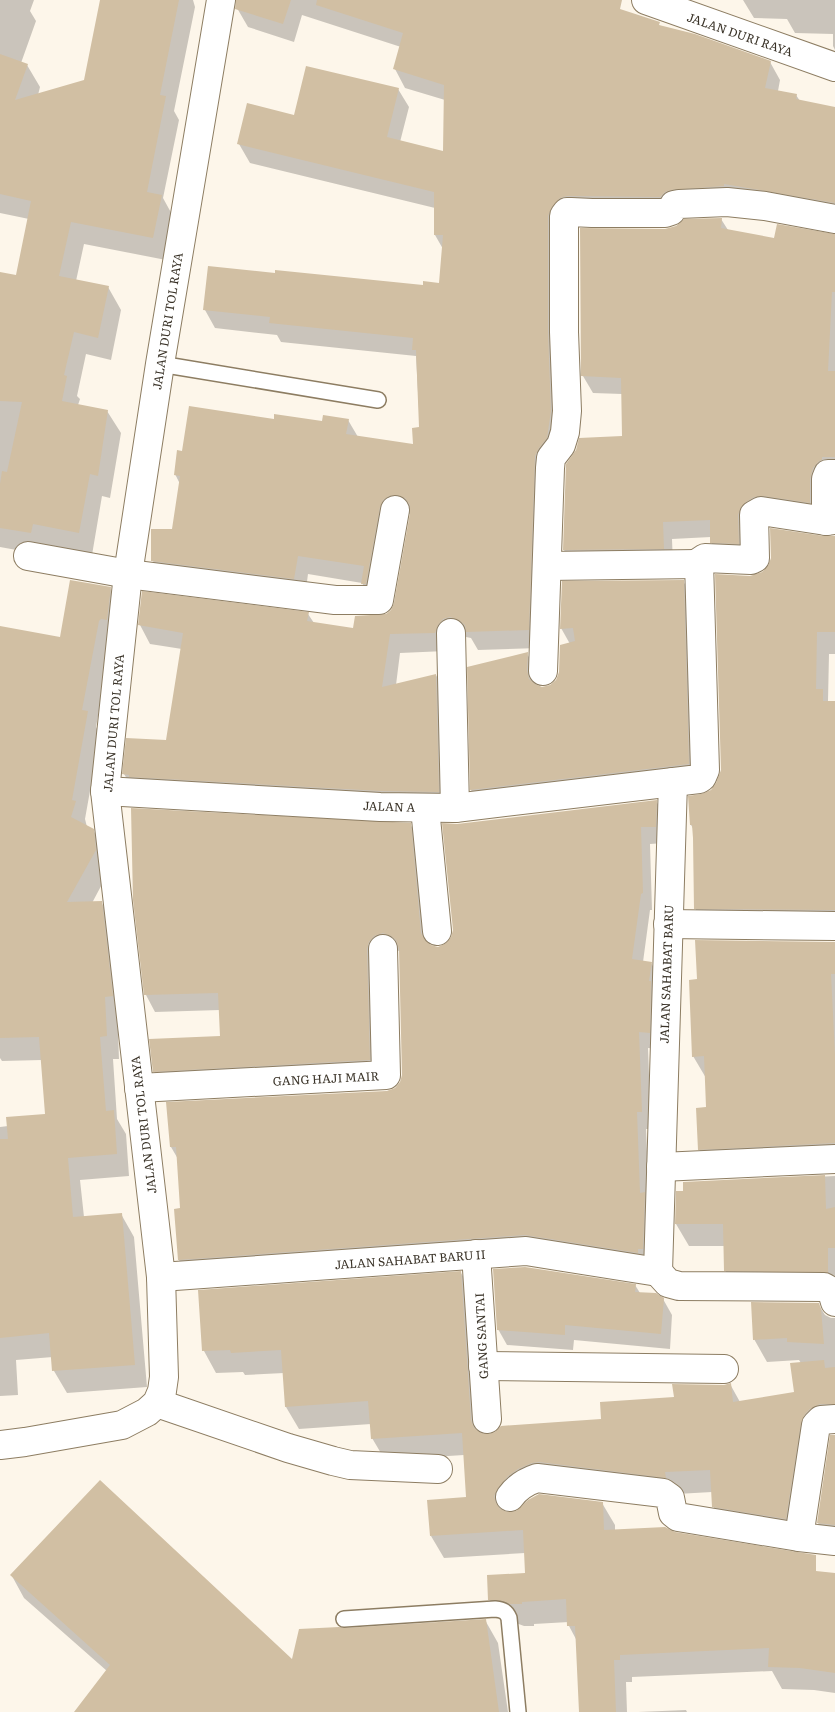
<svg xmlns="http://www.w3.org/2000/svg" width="835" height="1712" viewBox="0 0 835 1712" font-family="Literata,serif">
<rect width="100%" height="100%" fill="#fdf6ea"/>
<g fill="#0003">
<polygon points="0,0 34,0 30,11 36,21 21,63 27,65 40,87 38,95 85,81 102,0 193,0 195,7 174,111 179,120 163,198 174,218 166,260 84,244 76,281 108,287 121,310 111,360 86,354 77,396 80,399 78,405 107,411 121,433 110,498 102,496 92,555 44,555 0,547 0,273 17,277 29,219 0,213"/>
<polygon points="238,0 581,0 770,62 780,80 778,91 796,95 800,101 835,108 835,219 735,202 578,215 558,352 539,648 478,650 471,638 461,636 446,651 400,653 396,685 436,675 446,694 449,810 135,792 124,774 167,742 182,649 150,644 140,625 308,614 314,623 354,629 387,615 393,610 411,514 401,513 373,603 362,583 308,574 305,597 163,580 153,561 173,530 180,484 175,474 183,452 275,420 323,423 348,420 358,437 414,445 420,429 416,356 281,342 277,335 215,328 205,310 440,284 443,249 435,235 435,208 250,163 239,144 295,116 398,89 409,107 400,142 444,152 445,100 405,88 395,69 401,47 302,15 294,42 248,27 237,8"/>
<polygon points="743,0 835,0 835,50 833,46 833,34 795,33 787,19 754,18"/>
<polygon points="721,219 728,230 775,240 835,235 835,477 820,520 774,513 748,561 721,560 711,542 711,537 672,539 673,566 574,567 564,550 624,437 622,394 593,393 583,376 665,230"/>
<polygon points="835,537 835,654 829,654 828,701 829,702 835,702 835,932 708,931 695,908 694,830 691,825 690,797 702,796 711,791 717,784 722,770 750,577 763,573 825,538"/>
<polygon points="683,581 693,598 698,781 481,807 471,790 469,668 527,654 537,670 536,686 542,688 550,686 557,680 570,644 561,628"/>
<polygon points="110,588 123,611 111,644 96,727 100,735 85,819 87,827 93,830 106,853 108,873 92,903 101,902 114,925 119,1059 113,1059 117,1119 126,1134 129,1176 80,1180 84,1217 121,1214 134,1237 147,1387 67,1393 54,1371 53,1357 16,1360 18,1395 0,1396 0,1127 8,1126 46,1115 42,1060 2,1061 0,1058 0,628 61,639"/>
<polygon points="656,801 666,818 665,843 650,844 652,910 650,910 643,962 651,963 661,980 659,1049 648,1048 651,1129 646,1129 652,1265 535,1252 188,1276 179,1260 182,1210 178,1159 171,1147 395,1089 401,1083 403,1075 400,951 392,950 379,1077 164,1088 154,1071 221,1037 220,1010 155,1012 146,995 135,900 410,824 420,841 430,946 438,948 447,944 453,938 454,930 457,825"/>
<polygon points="835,943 835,1166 712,1172 699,1149 707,1108 706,1078 693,1056"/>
<polygon points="835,1176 835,1293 738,1293 725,1270 725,1246 689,1246 676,1224 677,1193 685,1192 685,1183"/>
<polygon points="461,1273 474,1295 483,1435 602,1421 675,1398 730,1384 740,1402 796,1393 801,1363 799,1360 767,1362 754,1339 818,1304 825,1315 831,1318 835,1318 835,1426 822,1431 798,1541 726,1529 713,1506 712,1492 677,1494 545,1485 510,1510 508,1514 602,1503 615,1525 615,1530 737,1560 835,1575 835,1693 814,1690 782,1689 772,1671 632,1677 632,1682 626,1682 627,1712 581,1712 577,1641 569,1626 569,1622 534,1624 534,1626 524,1626 516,1623 502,1622 490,1600 526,1575 525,1553 444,1558 431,1536 467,1498 464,1455 385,1460 372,1438 371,1424 299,1429 286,1407 284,1373 245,1375 243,1372 216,1373 204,1351 199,1291"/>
<polygon points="635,1285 640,1293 663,1299 672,1315 670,1349 574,1340 573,1350 507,1345 498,1329"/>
<polygon points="835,1435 835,1546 831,1545 818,1523"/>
<polygon points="12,1576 293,1661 344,1630 485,1620 498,1643 508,1712 76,1712 107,1671 24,1598"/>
<polygon points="686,1710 687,1712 638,1712"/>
</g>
<g fill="#d1bfa3">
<polygon points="100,0 179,0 160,95 166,96 147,192 162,195 153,238 71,222 59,276 109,286 98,338 74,332 64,375 67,376 62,401 108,410 98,476 90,474 79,533 33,524 31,533 0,528 0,484 2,471 7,472 22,402 0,401 0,272 16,275 31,201 0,194 0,54 28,64 15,100 84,80"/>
<polygon points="236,0 291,0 283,24 235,9"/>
<polygon points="317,0 622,0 620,9 660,22 659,25 695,34 771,61 765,88 797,94 796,99 835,107 835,203 724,184 724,186 671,190 665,192 660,197 567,196 560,198 552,207 548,216 548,332 551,411 547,438 539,448 535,456 529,630 466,632 465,625 459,620 450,617 443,619 438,625 435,633 390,634 382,687 436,674 439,792 381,791 129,777 129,775 122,774 126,738 166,740 183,633 138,625 142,591 309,612 307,621 353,628 355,616 386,614 391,610 394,603 410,513 410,505 405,498 397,495 389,496 383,500 380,507 366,584 361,584 364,566 298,556 294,579 151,561 151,529 172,529 180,476 174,475 177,450 182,451 189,406 274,419 274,414 322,421 323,415 349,419 346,434 413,444 412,428 419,427 416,350 412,350 413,338 269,323 270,317 203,310 208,266 275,273 275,270 423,285 423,281 439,283 443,235 434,235 434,192 237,144 247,103 294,115 306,66 399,88 387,137 443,151 444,85 393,69 403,33 316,5"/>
<polygon points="722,218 721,228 774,238 777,224 835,234 835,292 832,292 828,371 835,371 835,457 822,457 822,460 819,461 813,468 810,479 810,503 763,496 754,497 746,502 741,507 738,515 739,544 710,543 710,520 663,522 664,549 563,550 566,464 576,450 579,438 622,436 621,378 581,376 580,228 665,229 676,226 684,219"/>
<polygon points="770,528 824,536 835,536 835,632 817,632 816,689 823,689 823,701 835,701 835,910 694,909 693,838 692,825 690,825 688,796 701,794 711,790 716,783 721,770 715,574 750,576 762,572 768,566 771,558"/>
<polygon points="70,580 111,587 107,620 101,619 99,621 82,710 88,711 72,800 76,801 71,817 94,829 96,850 67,902 102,901 113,996 105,997 107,1036 100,1037 106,1111 114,1110 117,1154 68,1158 73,1217 122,1213 135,1365 52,1371 49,1333 0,1338 0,1139 8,1139 6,1117 45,1114 39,1037 0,1038 0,626 60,637"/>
<polygon points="684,580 689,764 470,790 467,667 528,652 527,670 529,679 535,684 542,687 550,685 556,680 559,672 560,645 575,641 573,628 560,629 562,581"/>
<polygon points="657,800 656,827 641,827 643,893 641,894 632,959 652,962 649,981 651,981 650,1033 639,1032 642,1112 637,1112 640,1193 645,1192 643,1249 638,1249 638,1253 525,1235 178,1260 174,1209 180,1208 176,1147 170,1147 166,1102 387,1091 395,1088 400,1082 402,1075 399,949 396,940 391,936 383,933 374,936 369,942 367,949 370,1060 153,1072 149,1039 220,1036 218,993 144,995 133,900 131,808 411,823 421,933 425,940 431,945 438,947 446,943 451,937 453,930 442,823 457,824"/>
<polygon points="695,940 835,942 835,974 831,974 835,1055 835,1143 698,1150 696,1108 706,1107 704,1056 692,1057 689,980 697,979"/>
<polygon points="825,1175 826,1209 835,1207 835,1248 828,1248 828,1273 724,1271 723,1224 675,1224 676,1191 683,1191 683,1182"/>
<polygon points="525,1267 636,1284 635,1292 656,1293 664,1298 661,1334 565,1325 565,1335 497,1330 493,1269"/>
<polygon points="461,1271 471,1420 474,1428 481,1433 489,1434 495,1432 501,1426 601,1419 600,1402 674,1397 672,1384 724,1385 731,1383 733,1402 794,1392 790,1363 824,1360 825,1368 835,1367 835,1404 820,1404 810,1409 805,1414 801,1423 786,1519 712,1507 710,1470 665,1472 666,1478 539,1462 532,1463 518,1469 508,1476 498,1488 494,1496 496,1503 500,1509 508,1512 516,1511 528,1500 539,1494 603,1502 604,1530 665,1527 675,1532 816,1555 816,1571 835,1573 835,1673 800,1668 768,1667 769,1648 620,1655 620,1660 614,1660 616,1712 579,1712 575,1626 567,1626 566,1599 522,1602 522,1604 510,1604 502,1601 488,1600 487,1575 525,1573 523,1530 430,1536 427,1500 466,1497 462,1433 371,1439 368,1401 285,1407 281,1350 231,1353 230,1350 202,1351 198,1290"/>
<polygon points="751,1302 819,1303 821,1309 824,1344 787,1342 787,1338 753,1340"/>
<polygon points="830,1435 835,1435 835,1525 817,1523"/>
<polygon points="100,1480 292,1659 299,1629 339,1627 345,1628 486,1619 499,1712 74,1712 110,1665 10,1575"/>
</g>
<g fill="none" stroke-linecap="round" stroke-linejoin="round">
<defs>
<g id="lane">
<polyline points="160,364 378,400"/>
<path d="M 344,1619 L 495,1609 C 503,1610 506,1611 509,1618 L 518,1712"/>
</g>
<g id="street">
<polyline points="826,521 826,479 828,474 835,474"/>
<polyline points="28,556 128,574 335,600 379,600 395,510"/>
<polyline points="547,566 698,564"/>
<polyline points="451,633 455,808"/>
<polyline points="543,671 550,468 551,458 561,445 565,432 567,411 564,332 564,216 567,212 571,212 592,213 665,213 671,211 674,205 679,204 727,202 765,206 835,219"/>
<polyline points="105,791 380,807 455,808 699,779 702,777 705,770 699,562 705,558 751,560 755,558 754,515 761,511 826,521 835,520"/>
<polyline points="425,808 437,931"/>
<polyline points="668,924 835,926"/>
<polyline points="139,1088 386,1075 383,949"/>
<polyline points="661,1167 835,1159"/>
<polyline points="476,1254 487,1419"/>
<polyline points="658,1272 673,782"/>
<polyline points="658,1272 668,1283 679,1286 824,1287 832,1292 835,1302"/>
<polyline points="161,1277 526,1251 658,1272"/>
<polyline points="483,1366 724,1369"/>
<polyline points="157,1403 288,1448 333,1461 350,1465 438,1469"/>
<polyline points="0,1445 25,1442 122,1425 147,1412 157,1403 162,1391 164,1377 161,1277 105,791 128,574 160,364 221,0"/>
<path d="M 510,1497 C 517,1487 525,1482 537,1478 L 663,1493 L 670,1498 L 673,1513 L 678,1517 L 799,1537 L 835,1541"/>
<polyline points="799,1537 816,1425 821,1420 835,1419"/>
</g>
<polyline id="secondary" points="646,0 835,67"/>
</defs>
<use href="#lane" stroke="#8d7d62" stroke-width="18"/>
<use href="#street" stroke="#8d7d62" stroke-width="30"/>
<use href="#secondary" stroke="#8d7d62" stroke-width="30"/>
<use href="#lane" stroke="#fff" stroke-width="15"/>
<use href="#street" stroke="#fff" stroke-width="28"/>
<use href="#secondary" stroke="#fff" stroke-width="28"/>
</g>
<g text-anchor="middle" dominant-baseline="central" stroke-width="4" stroke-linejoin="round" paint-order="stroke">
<g font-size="12" fill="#3a3328" stroke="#fff">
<text transform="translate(740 34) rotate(19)">JALAN DURI RAYA</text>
<text transform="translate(167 321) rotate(-81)">JALAN DURI TOL RAYA</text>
<text transform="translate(113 723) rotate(-85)">JALAN DURI TOL RAYA</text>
<text transform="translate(389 806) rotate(2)">JALAN A</text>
<text transform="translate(666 974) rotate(-88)">JALAN SAHABAT BARU</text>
<text transform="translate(326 1078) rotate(-3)">GANG HAJI MAIR</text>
<text transform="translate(143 1125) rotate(-97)">JALAN DURI TOL RAYA</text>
<text transform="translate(410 1259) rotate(-4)">JALAN SAHABAT BARU II</text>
<text transform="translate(481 1336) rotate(-93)">GANG SANTAI</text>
</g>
</g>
</svg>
